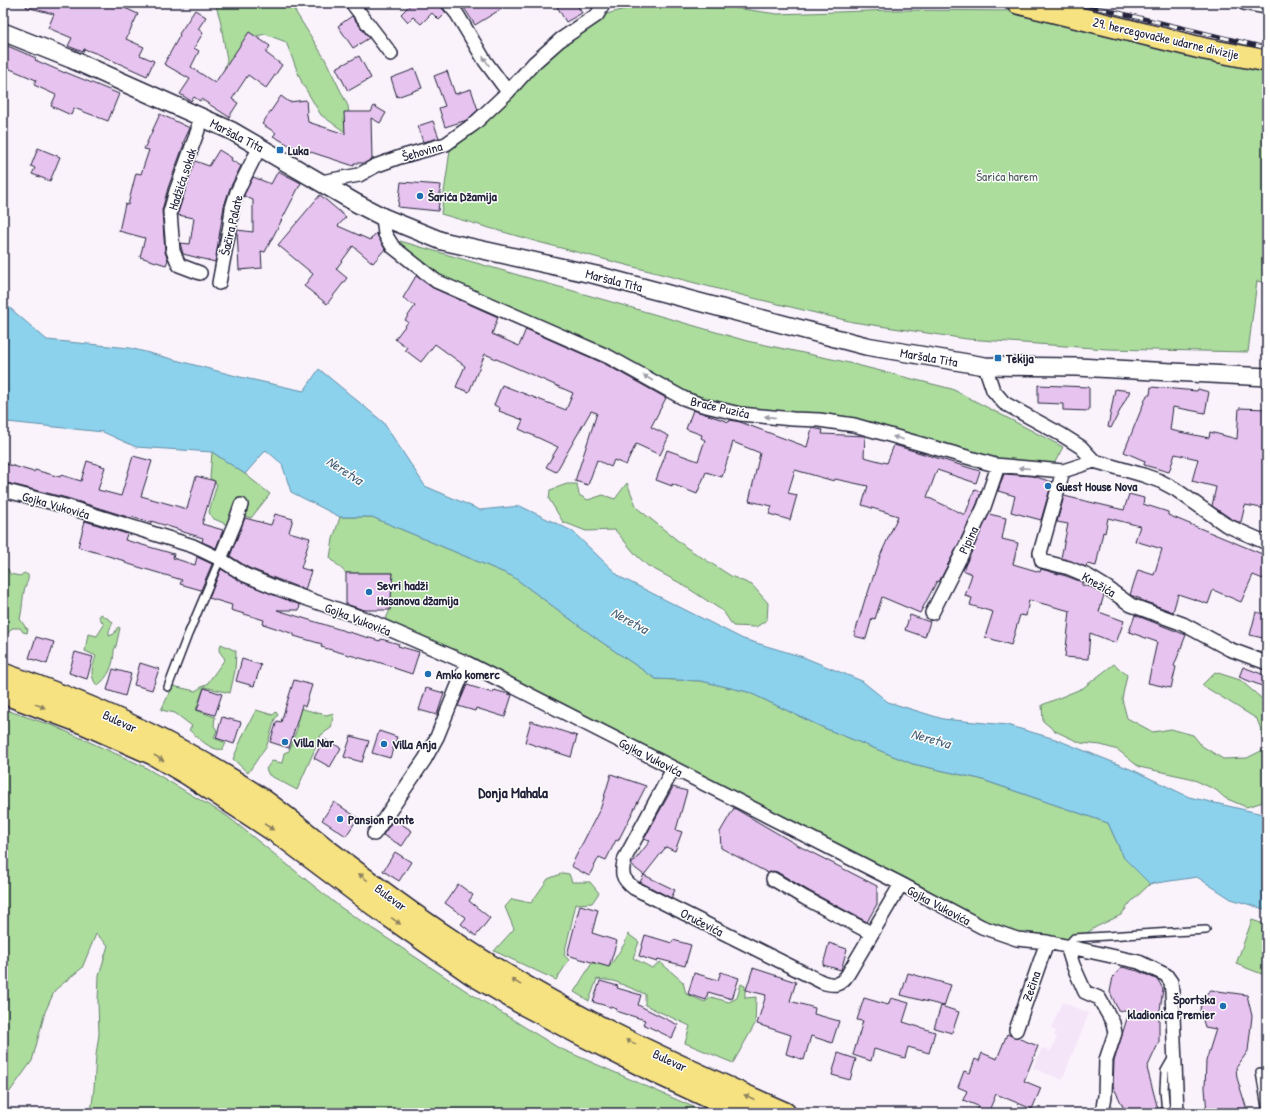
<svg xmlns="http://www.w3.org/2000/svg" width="1270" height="1116" font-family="'Patrick Hand',sans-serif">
<rect width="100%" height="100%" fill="#faf3fc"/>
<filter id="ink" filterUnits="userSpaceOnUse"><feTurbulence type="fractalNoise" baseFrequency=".025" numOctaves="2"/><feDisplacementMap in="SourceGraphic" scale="8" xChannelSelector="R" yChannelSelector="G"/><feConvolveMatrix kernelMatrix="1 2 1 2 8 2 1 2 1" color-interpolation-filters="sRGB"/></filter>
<g filter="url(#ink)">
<path fill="#f4e5f8" d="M1062,1002L1089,1013L1062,1080L1033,1068L1042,1048L1051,1051L1057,1037L1054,1036L1056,1031L1051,1029Z"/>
<path fill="#acdd9d" stroke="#67806c" d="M215,3H290L325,59L348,106L352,137L321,115L302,83L286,42L265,34L249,38L223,73L227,60L220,19Z
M648,3H702L777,14L896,10L1029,11L1267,70V283L1257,281L1248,352L1107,349L967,339L853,322L749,297L538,242L441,214L450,150L525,71L599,16Z
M400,241L747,341L841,361L952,389L1063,447L1054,464L996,462L871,425L722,406L688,396L606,347L454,283L443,281L398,249Z
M212,452L245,474L270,494L251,518L242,515L230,526L212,518L209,512L217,484L210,478Z
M627,483L637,508L687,548L731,576L752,585L768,603L767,620L756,627L733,626L723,611L680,583L648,566L637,556L615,530L586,531L563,522L549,499L550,490L567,484H577L579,495L588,500L603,495L615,499Z
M340,517H372L512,576L600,641L656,679L701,681L748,692L824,728L913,764L980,779L1108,823L1124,858L1150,884L1131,902L1121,915L1096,927L1067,946L1017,939L382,627L390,610L393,573H346L330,558L333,539Z
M3,569H8L10,574L20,576L24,573L28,575C29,580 27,582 25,587C22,597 23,608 20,619L26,628L28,629L27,633L23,632L20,628H12L3,640Z
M101,614L113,622L109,631V636L114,634L118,627L120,628L116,646L114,650C114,664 109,677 97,686C89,674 92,669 96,656L85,651L88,634L97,636L104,625L99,617Z
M221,644L236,651L235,671L230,693L204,687L196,710L215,717L214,726L217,730L214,738L226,743L223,749C211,752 198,737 189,730L192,726L175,713L161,710L173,686L195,691L207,684L225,659L219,651Z
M1114,664L1127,675L1122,699L1127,718L1153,732L1171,729L1193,735L1202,746L1223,759L1247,758L1267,748V801L1246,807L1225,798L1216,790L1190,778L1139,767L1118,750L1101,745L1081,743L1055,731L1043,721L1042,705L1083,688Z
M1215,672L1240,680L1267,703V746L1257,719L1202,685Z
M299,708L326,715L334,713L331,728L321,735L297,790L269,775L266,769L272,761L282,763L284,753L289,751L298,726L294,720Z
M3,709L54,726L143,766L227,816L340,907L468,992L557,1047L707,1113H464L448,1109L431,1113H91L94,1088L96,1055L99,1034L98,1001L99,976L108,945L96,934L82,968L55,990L45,1012L32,1061L3,1101Z
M256,710L273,715L276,712L278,715L275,719L267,745L248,773L233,759L244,733Z
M563,873L569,874L572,882H590L599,893L592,903L576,904L564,955L569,960L556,980L494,951L514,929L505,907L512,899L531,903L548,879Z
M1252,920L1267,925V976L1236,964Z
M628,934L639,942L633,958L652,968L660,962L683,982L686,994L705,1002L711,997L729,1002L737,998L741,984L745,986V998L756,997L755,1024L733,1063L685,1043L690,1026L645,1005V994L614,981L597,979L589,1001L574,992L592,963L610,966L625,943Z"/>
<path fill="#8cd2ed" stroke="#628ca6" d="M3,302L47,340L130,348L240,377L304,391L319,369L383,422L425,486L480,510L520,506L572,531L620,577L743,639L803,657L862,681L888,702L943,719L1007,725L1055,739L1135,771L1189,797L1267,815V910L1231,899L1197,877L1150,884L1124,858L1108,823L980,779L913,764L824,728L748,692L701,681L656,679L600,641L512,576L372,517H340L291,492L282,464L266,450L245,474L212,452L136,447L103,432L7,422L3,419Z"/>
<path fill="#e7c4ef" stroke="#22223b" d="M27,3H127L125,8L138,14L126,39L144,47L140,55L154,61L147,76L98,54L84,49L83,52L68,46L72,38L48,28L54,14L26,7Z
M412,3H440L442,8L446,13L439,20L432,13L421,24L413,17L408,22L401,14Z
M461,3H511L475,25Z
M555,3H576L582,13L566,22Z
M195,10L206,17L198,29L203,33L194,48L199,51L191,67L215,83L249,32L270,46L266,53L282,65L266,88L248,75L232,99L238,103L229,117L201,99L200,101L194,97L191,101L180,94L190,79L164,64L180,35L179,34Z
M352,16L369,38L353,48L338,26Z
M3,44L36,58L35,60L65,73V72L119,94L108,121L74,108L71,115L51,106L56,95L34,85L36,80L3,66Z
M359,56L371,78L348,91L336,68Z
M415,69L422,88L397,97L391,78Z
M447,71L455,94L471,89L478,110L467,120L445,127L439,108L445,106L434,76Z
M281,96L289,102L306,100L307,113L305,114H307L308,122L345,134L344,112H371L374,106L386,113L380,123L371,118L372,159L365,163H354V166L289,145L273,136L276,133L262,124Z
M160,114L190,128L183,143L184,144L168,188L162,210L165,252L168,260L166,265L140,257L145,238L119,231L125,204L128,205L136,173L141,174L149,150L144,149Z
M433,121L439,138L423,142L418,126Z
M38,148L60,157L50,181L32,174L35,168L31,166Z
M219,150L232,158L231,160L241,166L230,188L224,206L215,262L183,254L180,243L190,244L194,218L178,215V213L195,161L209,166Z
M278,171L301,183L265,252L261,251L262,268L239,270L237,230L253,232V200L244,196V195L253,177L271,184Z
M401,182L441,185L438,211L398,207Z
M320,195L346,217L338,226L370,240L376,233L385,249L373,263L353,246L336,269L347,278L327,304L304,286L313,274L278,245Z
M416,276L433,288L498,317L492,334L519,346L526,329L605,364L666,398L651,427L669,436L660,455L636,444L626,465L614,460L611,467L597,460L588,485L575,481L597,413L591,411L556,472L546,467L558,447L519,429L523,420L499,411L500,408L494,405L502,385L566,410L573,393L485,354L469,392L456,387L465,366L435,344L421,362L405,350L407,347L395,339L408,322L405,320L415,306L403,298Z
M1038,385L1089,387V411L1063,410V404L1038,403Z
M1151,387L1197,391L1198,389L1209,392L1205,413L1173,407L1170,430L1209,438L1210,432L1237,439L1239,408L1267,409V509L1245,505L1241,522H1238L1230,518L1212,506L1216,487L1192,481L1198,459L1175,454L1169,472L1144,465L1145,461L1124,452L1147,395H1150Z
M1115,389L1130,391L1111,428L1108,427Z
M693,410L729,422L730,420L740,422L807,447L812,428L823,430L822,434L865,436L864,457L887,463L894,445L980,471L976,483L937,470L927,497L965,515L975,489L981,492L977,504L959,543L939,582L937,581L920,613L882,597L875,619L872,618L866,639L854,636L866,596H867L880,556L898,516L862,505L868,486L835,479L834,481L795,470L788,493L797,495L790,520L769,514L772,506L749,501L760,453L733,442L722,477L706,472L697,494L672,484V486L656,480L667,450L698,461L705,440L701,438L702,435L686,429Z
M133,456L152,461L141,496L187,509L196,476L215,481L202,524L223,530L216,548L202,542L203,538L180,531V530L151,521V523L132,517L131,518L67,498L3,482V463L34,472L35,470L60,477L61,475L81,481L87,461L105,467L98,490L121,496Z
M1004,474L1033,476L1052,482L1041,520L1011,512L1015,496L998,491Z
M1129,494L1144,498L1143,504L1168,512V515L1267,556V569L1263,579L1253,575L1241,602L1213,590L1208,604L1178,594L1173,612L1141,600V599L1130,595L1138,570L1154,575L1162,549L1135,541L1140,526L1108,518L1105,533L1103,532L1096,566L1087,564L1086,567L1061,558L1068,524L1057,522L1064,496L1124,510Z
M275,514L293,519L289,532L310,538L301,568L311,571L305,590L249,568L230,556L245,518L271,525Z
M989,514L1006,518L1002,539L1018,543L1013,564L1040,572L1041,569L1066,576L1082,582V585L1091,587L1104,595L1099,612L1124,621L1116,643L1090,633L1088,659L1065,657L1070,611L1029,600L1026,616L1020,615L1011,645L985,637L993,612L970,605L972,598L965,596L972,574L963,570Z
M85,521L127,534L125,540L174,554L173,558L195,565L197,557L212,564L201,590L180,584L182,580L125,563V561L78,547Z
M221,569L242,582L300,605L299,610H277L345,631L380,641L381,639L399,644L398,646L419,652L412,674L394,668V667L371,660V661L321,647L322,644L294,636V634L263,624L264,620L231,610L232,605L209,598Z
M346,573H393L390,610H364L346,604Z
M1256,612L1267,615V639L1250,635Z
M910,615L930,622L925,637L905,630Z
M1135,615L1186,635L1174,666L1176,667L1171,688L1148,683L1157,642L1129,632Z
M36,637L54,642L47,664L29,658Z
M75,652L93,657L87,679L69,673Z
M242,659L261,665L254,686L236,681Z
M140,663L159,669L152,690L134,685Z
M1243,667L1267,676V688L1239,677Z
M113,669L131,674L125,696L107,690Z
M294,680L312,685L305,707L302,705L289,748L270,742L277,721L281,722Z
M467,685L493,693L494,690L512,695L505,717L476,708L475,711L458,706Z
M204,688L222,694L215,715L197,710Z
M426,688L444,693L437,715L419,710Z
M222,717L241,722L234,744L216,738Z
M531,721L577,736L571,757L525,742Z
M379,731L397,737L390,758L372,753Z
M351,736L369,741L362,762L344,757Z
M324,739L341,748L330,767L314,758Z
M611,774L646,786L618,841L616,840L606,860L599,857L589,876L571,866L601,807Z
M673,787L687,791L676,830L682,832L675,851L666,847L644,875L631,865L650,841L644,839Z
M334,802L358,818L346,836L322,820Z
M734,808L799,846L877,886V904L867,922L809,891L777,872L773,871L768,873L721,848L720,832Z
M394,819L412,831L402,846L383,835Z
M395,852L411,862L399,881L383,871Z
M644,875L675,890L671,898L640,882Z
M458,884L473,895L469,901L490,918L476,936L461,924L466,918L445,903Z
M580,905L598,910L592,933L617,941L609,967L567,955Z
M645,935L672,943L673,940L691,945L685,966L658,959L657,962L639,956Z
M829,943L847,949L841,970L823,965Z
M1122,967L1138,971L1158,980L1163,989L1159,1017V1042L1147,1068L1159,1113H1126L1113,1086L1114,1061L1129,1012L1118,1010L1110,992L1113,977Z
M753,968L796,982L790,1001L815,1008L814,1014L839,1021L832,1043L811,1036L804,1060L786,1054L791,1035L757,1024L766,995L746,990Z
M721,972L739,978L732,999L708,992L706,1000L688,994L694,973L718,980Z
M908,973L951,985L944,1006L901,995Z
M600,981L618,986L617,988L641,995L638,1005L678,1025L672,1038L643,1024L645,1020L616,1011L617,1009L593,1002Z
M1211,990L1247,995L1252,1016L1248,1051L1236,1068L1237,1078L1248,1113H1207L1205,1088L1206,1061L1216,1029L1205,1027L1200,1010L1202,997Z
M864,998L888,1005L891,998L909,1003L903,1022L935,1032L929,1053L908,1047L905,1058L874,1049L871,1061L853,1055L863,1021L857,1020Z
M941,1006L959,1012L952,1033L934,1028Z
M1007,1034L1038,1046L1024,1081L1041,1088L1032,1109L996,1094L988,1113H975L978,1106L963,1100L967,1091L958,1087L964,1071L970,1073L975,1059L979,1061L982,1053L997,1059Z
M838,1053L856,1059L850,1080L832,1075Z"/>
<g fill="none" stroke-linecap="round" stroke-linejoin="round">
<defs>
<path id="service" d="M168,687L187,637L220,559
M1067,946L1074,938L1206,930
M1260,1072L1267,1113
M1166,1113L1164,1090L1165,1071L1173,1057"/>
<path id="minor" d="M352,3L391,54
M448,3L457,14L485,61L508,92
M1244,3L1267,7
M199,116L198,130L176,191L170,212L173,251L179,265L200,273
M321,182L359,175L375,166L400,157L446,144L474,124L508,92L534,63L560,40L597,15L604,3
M383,217L385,234L393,247L436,281L609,357L683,398L702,405L740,414L793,419L819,420L854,425L995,465L1063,471
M219,283L230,225L232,208L237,192L254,158L261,147
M985,366L993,390L1004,403L1062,435L1081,447L1094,461L1143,475L1160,481L1175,489L1226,525L1267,543
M1094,461L1063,471L1040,553L1042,561L1069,568L1088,576L1106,587L1131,605L1183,624L1229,649L1267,663
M3,490L65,506L193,546L220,559L245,575L279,589L368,620L467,663L901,884L982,927L1017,939L1047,942L1139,962L1166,975L1171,982L1172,992L1177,1113
M220,559L236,520L241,505
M932,613L966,546L984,507L998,466
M673,769L625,858C621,873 621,878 634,888L822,982C834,986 840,986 848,974L901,884
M374,834L425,759L437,737L467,663
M773,879L805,898L871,933
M1067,946L1073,965L1085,992L1099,998L1113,1023L1115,1033L1106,1060L1105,1096L1102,1113
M1016,1030L1047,942"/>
<path id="tertiary" d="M3,32L71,59L232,131L356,203L383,217L442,241L596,275L866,346L985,366L1077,367L1267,377"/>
<path id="primary" d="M1018,3L1205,49L1267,61
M3,674C94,705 183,746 263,800C285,816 306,833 327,850C366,880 407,911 448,938C553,1010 669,1062 785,1113
M3,693L83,723L153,754L189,775L285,838L386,914L472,974L523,1004L578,1033L657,1073L743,1113"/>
</defs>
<use href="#service" stroke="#22223b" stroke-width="10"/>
<use href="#minor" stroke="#22223b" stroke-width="16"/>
<use href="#tertiary" stroke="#22223b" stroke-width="20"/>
<use href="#primary" stroke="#22223b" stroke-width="24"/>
<use href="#service" stroke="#fff" stroke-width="7"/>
<use href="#minor" stroke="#fff" stroke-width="13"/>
<use href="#tertiary" stroke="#fff" stroke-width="17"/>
<use href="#primary" stroke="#f7e281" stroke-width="21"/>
<defs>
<path id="rail" d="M1081,3L1090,6L1267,48"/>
</defs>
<use href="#rail" stroke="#22223b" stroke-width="4.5"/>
<use href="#rail" stroke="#fff" stroke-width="3" stroke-dasharray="9" stroke-linecap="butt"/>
</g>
<defs><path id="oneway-solid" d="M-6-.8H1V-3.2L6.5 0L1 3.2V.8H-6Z"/></defs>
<g fill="#9c9ca7">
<use href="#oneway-solid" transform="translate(486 61) rotate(-124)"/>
<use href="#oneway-solid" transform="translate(648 378) rotate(-150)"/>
<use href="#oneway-solid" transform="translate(770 417) rotate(-174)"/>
<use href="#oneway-solid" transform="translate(898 438) rotate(-164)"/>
<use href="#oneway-solid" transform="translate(1024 468) rotate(-175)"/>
</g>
<g fill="#8c825e">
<use href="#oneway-solid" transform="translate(40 706) rotate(21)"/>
<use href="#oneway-solid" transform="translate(159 758) rotate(30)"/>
<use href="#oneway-solid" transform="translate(269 827) rotate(33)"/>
<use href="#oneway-solid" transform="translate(363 877) rotate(-143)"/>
<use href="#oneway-solid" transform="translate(396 921) rotate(35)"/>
<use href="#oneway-solid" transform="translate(516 982) rotate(-149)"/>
<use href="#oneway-solid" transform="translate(631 1042) rotate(-155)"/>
<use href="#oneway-solid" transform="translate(749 1097) rotate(-156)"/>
</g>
</g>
<g fill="#1f6fb2" stroke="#fff" stroke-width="1.5">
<rect x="276" y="146" width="8" height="8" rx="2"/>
<circle cx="420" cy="196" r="4"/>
<rect x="994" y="354" width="8" height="8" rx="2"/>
<circle cx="1048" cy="486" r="4"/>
<circle cx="369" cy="592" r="4"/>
<circle cx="428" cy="674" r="4"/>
<circle cx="285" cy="742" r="4"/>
<circle cx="384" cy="744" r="4"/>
<circle cx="340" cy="819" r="4"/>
<circle cx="1223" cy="1006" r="4"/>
</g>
<g text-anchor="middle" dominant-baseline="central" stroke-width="3" stroke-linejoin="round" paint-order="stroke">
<g font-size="13" fill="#22223b" stroke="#fff">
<text transform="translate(1166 38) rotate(13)">29. hercegovačke udarne divizije</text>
<text transform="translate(237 135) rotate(27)">Maršala Tita</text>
<text transform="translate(422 151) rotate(-16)">Šehovina</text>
<text transform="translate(182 179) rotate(-72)">Hadžića sokak</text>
<text transform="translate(231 225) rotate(-77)">Šačira Palate</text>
<text transform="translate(614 280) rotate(14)">Maršala Tita</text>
<text transform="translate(929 357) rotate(10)">Maršala Tita</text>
<text transform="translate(720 407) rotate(13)">Braće Puzića</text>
<text transform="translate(56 505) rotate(16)">Gojka Vukovića</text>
<text transform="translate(968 540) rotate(-65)">Pipina</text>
<text transform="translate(1099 584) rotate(30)">Knežića</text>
<text transform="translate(358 619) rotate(21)">Gojka Vukovića</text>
<text transform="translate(120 721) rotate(25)">Bulevar</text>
<text transform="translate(651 757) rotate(27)">Gojka Vukovića</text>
<text transform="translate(391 897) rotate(37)">Bulevar</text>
<text transform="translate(939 905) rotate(28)">Gojka Vukovića</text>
<text transform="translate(702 922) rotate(27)">Oručevića</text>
<text transform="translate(1031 986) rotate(-71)">Zečina</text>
<text transform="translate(670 1060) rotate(25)">Bulevar</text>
</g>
<g font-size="13" font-weight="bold" fill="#22223b" stroke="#fff" text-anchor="start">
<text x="288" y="150">Luka</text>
<text x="428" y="196">Šarića Džamija</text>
<text x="1006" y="358">Tekija</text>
<text x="1056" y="486">Guest House Nova</text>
<text x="377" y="585">Sevri hadži<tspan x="377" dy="15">Hasanova džamija</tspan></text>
<text x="436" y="674">Amko komerc</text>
<text x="293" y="742">Villa Nar</text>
<text x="392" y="744">Villa Anja</text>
<text x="348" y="819">Pansion Ponte</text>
<text x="1215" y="999" text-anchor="end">Športska<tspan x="1215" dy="15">kladionica Premier</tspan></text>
</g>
<g font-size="13" fill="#4b5a58" stroke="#fff">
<text x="1007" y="176">Šarića harem</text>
</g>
<g font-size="14" font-style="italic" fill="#476079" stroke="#fff">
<text transform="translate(345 470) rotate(33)">Neretva</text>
<text transform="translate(630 620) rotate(29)">Neretva</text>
<text transform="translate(931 738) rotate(16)">Neretva</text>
</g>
<g font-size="15" font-weight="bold" fill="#22223b" stroke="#fff">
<text x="513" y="792">Donja Mahala</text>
</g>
</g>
<rect width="1270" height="1116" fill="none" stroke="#fff" stroke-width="16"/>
<rect x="8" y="8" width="1254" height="1100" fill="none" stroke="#22223b" stroke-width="1.5" filter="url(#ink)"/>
</svg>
